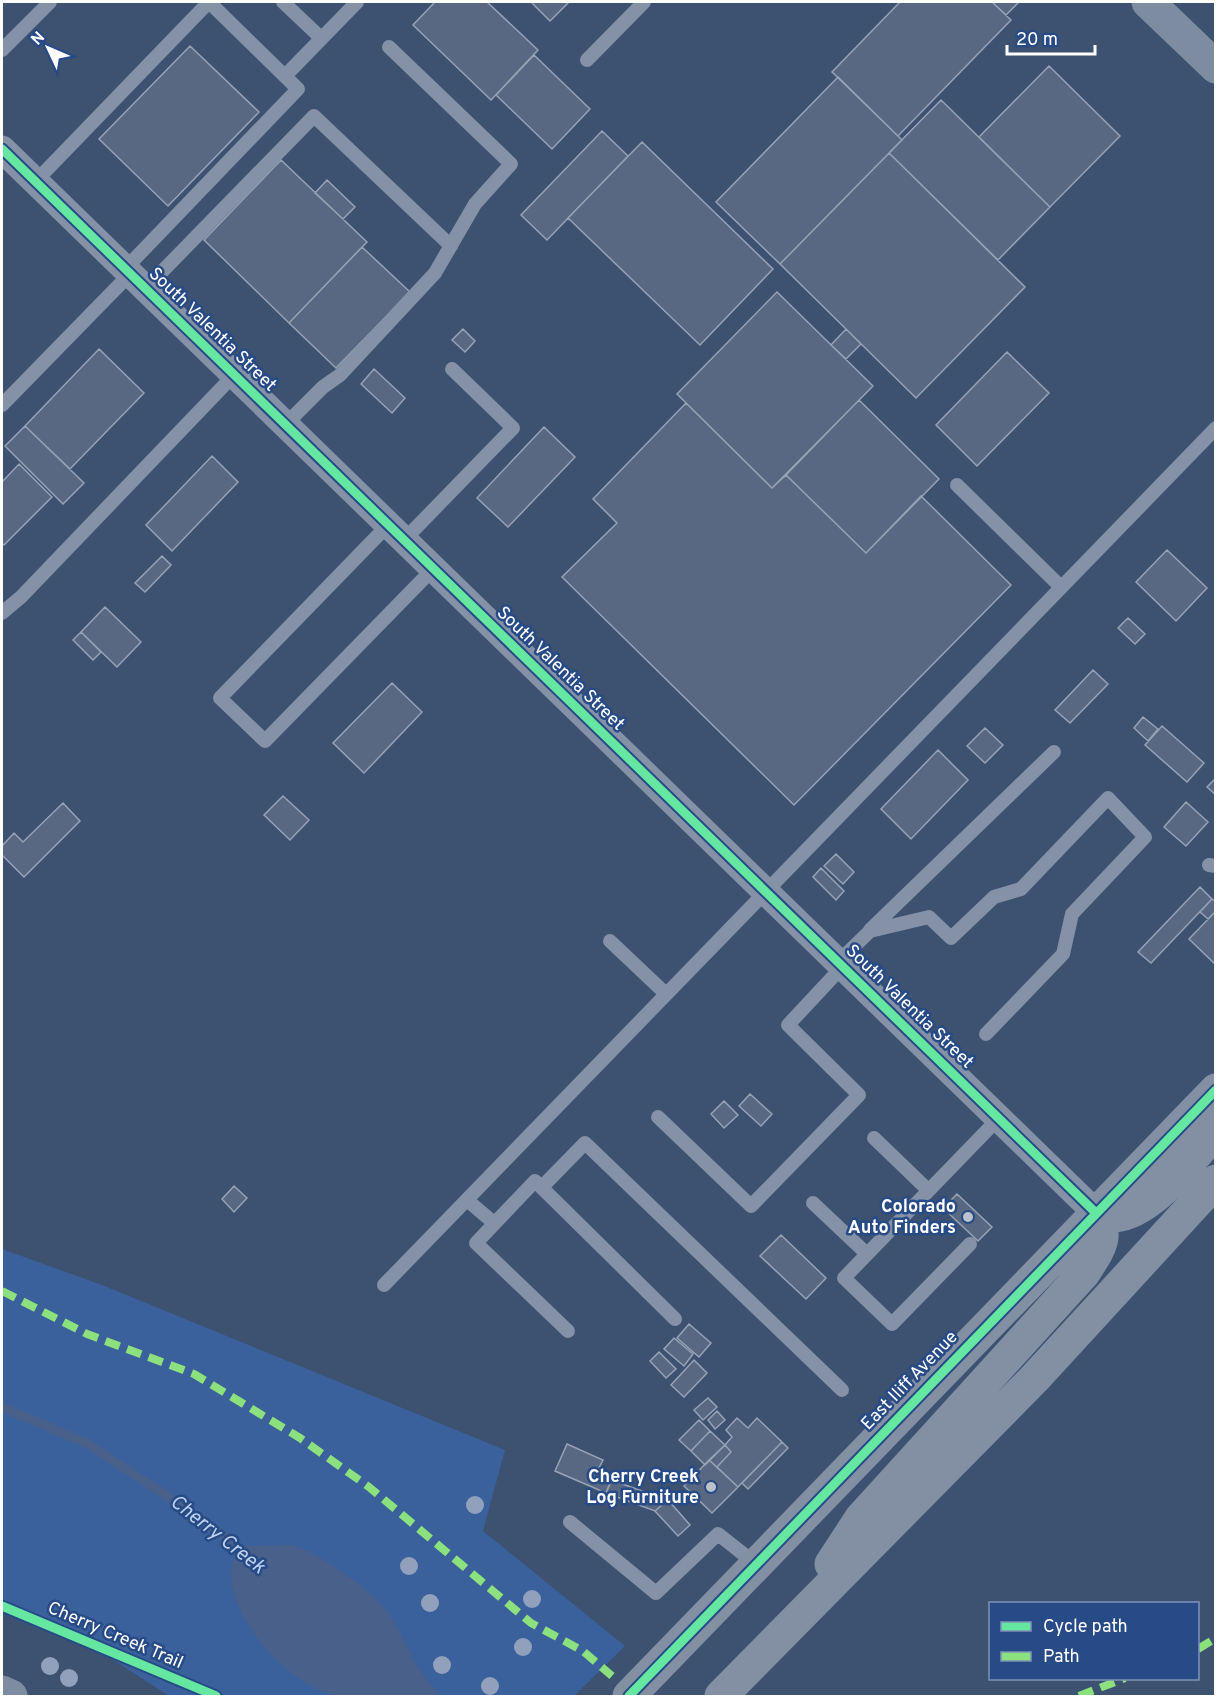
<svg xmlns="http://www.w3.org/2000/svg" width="1217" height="1698" font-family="Overpass,sans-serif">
<rect width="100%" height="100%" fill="#3d5171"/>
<path fill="#3b619c" d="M2,1249L102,1285L505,1450L483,1531L625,1646L574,1696H169L109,1657L2,1604Z"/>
<path fill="#48608a" d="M293,1545C326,1559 360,1581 384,1608C401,1627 407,1652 421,1672C426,1681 435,1689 442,1696C409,1697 374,1698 341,1696C294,1691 230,1621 231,1573C231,1565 236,1554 238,1546Z"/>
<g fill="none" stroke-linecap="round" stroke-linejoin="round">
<path stroke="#48608a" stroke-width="9" d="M2,1407L88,1444L205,1521L245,1553"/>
</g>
<path fill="#586882" stroke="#97a2b5" stroke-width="1.5" d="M435,2H487L538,50L491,100L413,25Z
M531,2H569L550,21Z
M900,2H992L1011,20L898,136L832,72Z
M992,2H1019L1006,15Z
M190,46L259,112L168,206L99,139Z
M534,55L590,109L552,149L496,95Z
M1049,66L1120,136L1050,207L979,137Z
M838,77L902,140L780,264L716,202Z
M941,100L1050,207L998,260L889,153Z
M602,131L628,156L547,240L521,215Z
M642,142L773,269L700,345L568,218Z
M889,153L1025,287L916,398L780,264Z
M281,160L367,242L289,323L204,240Z
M327,180L355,207L343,219L315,193Z
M362,247L410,292L336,368L289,323Z
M777,292L873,386L772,488L677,394Z
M463,329L475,341L465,352L452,340Z
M846,329L861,344L846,359L831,345Z
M99,349L144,393L70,469L25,426Z
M1007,352L1049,393L977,466L936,425Z
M374,369L405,398L392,413L361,384Z
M859,400L939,479L866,553L786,475Z
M686,403L772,488L786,475L866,553L921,496L1011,585L794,805L562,577L617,523L593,499Z
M25,426L84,483L63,504L5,446Z
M544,427L575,457L508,527L477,498Z
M212,456L238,482L172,551L146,525Z
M19,464L52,497L4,545L2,543V482Z
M1167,550L1207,588L1176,621L1136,582Z
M162,556L171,565L145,592L135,583Z
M105,607L141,642L117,667L81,632Z
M1128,618L1145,634L1135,644L1118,628Z
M81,632L101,652L93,660L73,640Z
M1093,670L1108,684L1070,723L1055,710Z
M392,683L422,712L364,773L333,743Z
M1143,717L1158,729L1148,741L1134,728Z
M1162,726L1204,763L1187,782L1145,745Z
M985,728L1003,745L985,763L967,746Z
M938,750L968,780L911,839L881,809Z
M1216,778V795L1207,787Z
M283,796L309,820L290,840L264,815Z
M1186,802L1208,822L1186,846L1164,827Z
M63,803L80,821L24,877L2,855V846L14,833L23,842Z
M836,854L854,872L843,884L824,866Z
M821,868L844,891L836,900L813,877Z
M1200,887L1212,899L1151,963L1138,952Z
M1212,899L1216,902V911L1208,919L1200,912Z
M1216,911V965L1189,939Z
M750,1094L772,1114L761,1126L739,1106Z
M724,1101L738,1115L724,1128L711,1114Z
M234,1186L247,1198L234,1212L222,1199Z
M957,1194L992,1227L978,1241L943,1208Z
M781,1235L826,1278L806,1299L760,1256Z
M689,1324L711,1343L699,1357L677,1338Z
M674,1338L693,1354L684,1366L664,1349Z
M659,1352L676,1369L666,1378L650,1361Z
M694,1360L707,1373L684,1397L671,1385Z
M708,1398L717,1407L703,1420L694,1410Z
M717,1411L725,1420L715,1429L708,1420Z
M737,1418L748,1428L757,1418L782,1442L738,1487L717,1467L731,1452L725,1445L732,1437L726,1430Z
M699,1420L710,1431L691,1451L679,1440Z
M710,1431L725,1445L705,1465L691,1451Z
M782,1442L788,1448L748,1489L742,1483Z
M567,1444L603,1460L599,1468L614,1475L606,1493L555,1471Z
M725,1445L731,1452L717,1467L709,1460Z
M709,1460L738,1487L712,1513L684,1486Z
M611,1480L668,1500L655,1511L606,1493Z
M668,1500L690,1525L678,1536L655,1511Z"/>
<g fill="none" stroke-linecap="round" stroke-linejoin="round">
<path stroke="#8491a6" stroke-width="14" d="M283,2L321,38
M2,50L50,2
M587,60L644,2
M285,76L357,2
M35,182L209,2L298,89L125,269
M145,289L314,116L451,246
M2,405L130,274
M285,425L323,387L340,375L435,273L475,204L511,164L389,47
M957,485L1061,587
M388,525L220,698L265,741L433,569
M404,540L513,428L452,369
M2,613L21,597L234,375
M1209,865L1216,866
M870,930L1054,752
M610,941L666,994
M838,962L870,931L929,917L951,938L994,897L1021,889L1108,798L1145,837L1072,914L1063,954L986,1034
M658,1117L751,1206L859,1095L788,1025L843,966
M874,1138L928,1190
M542,1187L585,1143L842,1390
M467,1200L494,1223
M813,1203L867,1254
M970,1244L892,1324L844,1278L999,1118
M384,1285L1216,428
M568,1331L476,1243L535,1181L675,1319
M570,1522L656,1593L718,1534L756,1564"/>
<path stroke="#8491a6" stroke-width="27" d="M2,149L1096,1213"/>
<path stroke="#7e8ca2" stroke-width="33" d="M1148,2L1216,67
M2,1692L11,1696"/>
<path stroke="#8390a4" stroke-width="33" d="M1096,1213C1140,1232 1189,1160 1216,1131
M831,1564L861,1518L1084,1273C1098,1250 1110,1238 1096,1213
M629,1696L1216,1090
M721,1696L1034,1379L1216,1181"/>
<path stroke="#8de07e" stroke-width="8" stroke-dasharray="15 8" stroke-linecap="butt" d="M2,1291L87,1334L194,1374L300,1438L369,1487L531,1623L583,1651L612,1676
M1198,1649L1216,1638
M1079,1696L1125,1678"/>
<defs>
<path id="cycleway" d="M2,149L1096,1213
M2,1606L216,1696
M629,1696L1216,1090"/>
</defs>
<use href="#cycleway" stroke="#274b87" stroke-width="13"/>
<use href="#cycleway" stroke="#66e7a1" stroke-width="9"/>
</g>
<g fill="#91a1bb">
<circle cx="475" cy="1505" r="9"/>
<circle cx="409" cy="1566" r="9"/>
<circle cx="532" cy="1599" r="9"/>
<circle cx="430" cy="1603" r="9"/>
<circle cx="523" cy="1647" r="9"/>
<circle cx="442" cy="1665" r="9"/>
<circle cx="50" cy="1666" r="9"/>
<circle cx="69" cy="1678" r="9"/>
<circle cx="490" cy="1686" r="9"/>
</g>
<g fill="#bbc2cd" stroke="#274b87" stroke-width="2">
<circle cx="968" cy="1217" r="6"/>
<circle cx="711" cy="1487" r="6"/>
</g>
<g text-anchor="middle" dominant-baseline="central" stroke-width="5" stroke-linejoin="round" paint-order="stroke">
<g font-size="18" fill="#fff" stroke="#274b87">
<text transform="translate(212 330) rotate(44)">South Valentia Street</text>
<text transform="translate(560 669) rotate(44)">South Valentia Street</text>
<text transform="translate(909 1007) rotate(44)">South Valentia Street</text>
<text transform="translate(910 1381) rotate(-46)">East Iliff Avenue</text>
<text transform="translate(115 1636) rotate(23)">Cherry Creek Trail</text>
</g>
<g font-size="18" font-weight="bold" fill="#fff" stroke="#274b87" text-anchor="end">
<text x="956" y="1207">Colorado<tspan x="956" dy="21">Auto Finders</tspan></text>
<text x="699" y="1477">Cherry Creek<tspan x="699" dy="21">Log Furniture</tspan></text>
</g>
<g font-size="20" font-style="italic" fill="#bed2f0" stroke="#274b87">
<text transform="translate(217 1535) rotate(38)">Cherry Creek</text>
</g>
</g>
<rect width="1217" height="1698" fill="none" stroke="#ffffff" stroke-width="6"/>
<rect x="989" y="1602" width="210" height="78" fill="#274b87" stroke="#7d93b7" stroke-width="1.5"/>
<rect x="1001" y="1622" width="30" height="9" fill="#66e7a1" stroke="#7d93b7" stroke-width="1.5"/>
<text x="1043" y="1632" font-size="18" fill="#ffffff">Cycle path</text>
<rect x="1001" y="1652" width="30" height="9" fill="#8de07e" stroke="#7d93b7" stroke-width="1.5"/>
<text x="1043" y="1662" font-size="18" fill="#ffffff">Path</text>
<g transform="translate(48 48) rotate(314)" stroke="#274b87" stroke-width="4.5" paint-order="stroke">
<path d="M0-4.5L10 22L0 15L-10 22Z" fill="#ffffff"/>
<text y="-9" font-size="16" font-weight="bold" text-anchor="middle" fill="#ffffff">N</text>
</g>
<path d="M1007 45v9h88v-9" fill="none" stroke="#ffffff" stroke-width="3"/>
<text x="1016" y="45" font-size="18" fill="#ffffff" stroke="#274b87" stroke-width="4.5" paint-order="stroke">20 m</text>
</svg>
